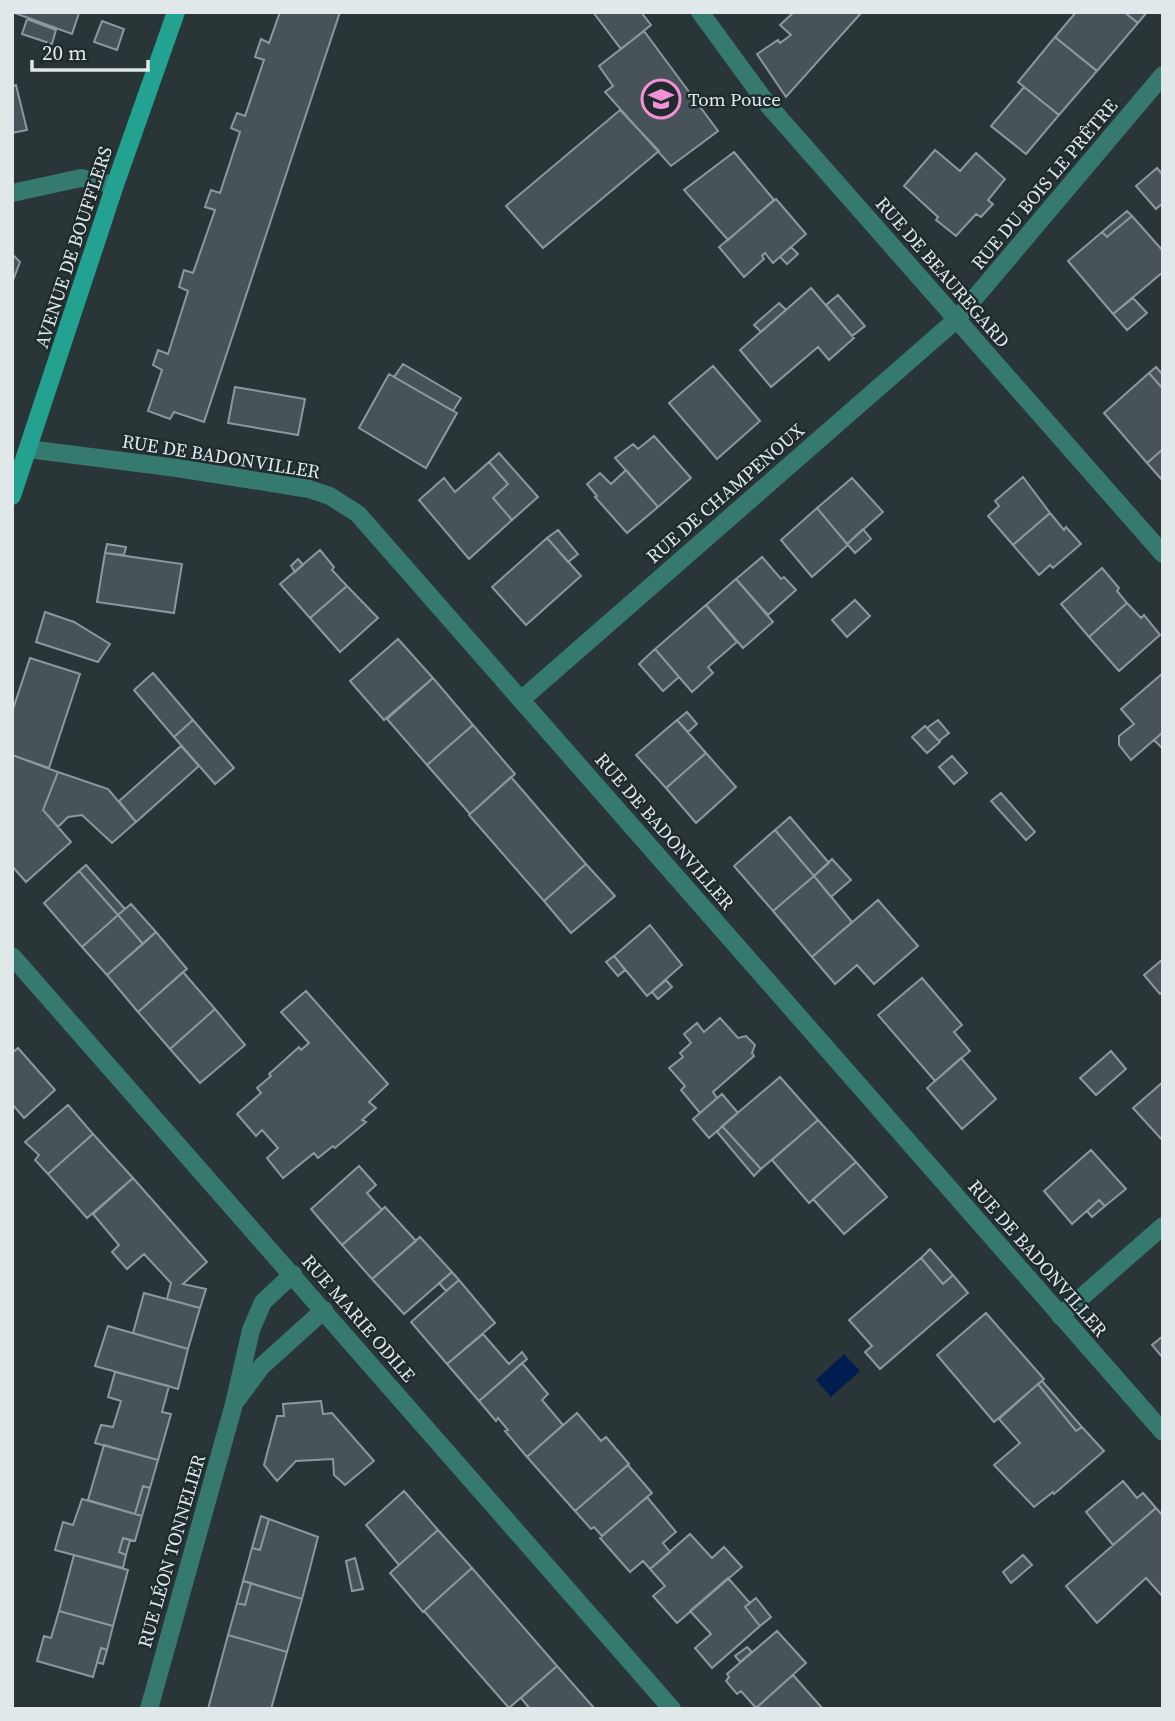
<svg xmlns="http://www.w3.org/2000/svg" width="1175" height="1721" font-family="'Source Serif 4',serif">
<rect width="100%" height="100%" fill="#293537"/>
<path fill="#011c4e" d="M844,1354L860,1371L831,1397L816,1380Z"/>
<path fill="#485359" stroke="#8c989f" stroke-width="2" d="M12,12H76L79,13L72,34Z
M280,12H340L204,422L174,412L170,419L148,411L162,370L153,365L158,350L168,354L188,291L179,287L184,270L193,273L215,210L205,207L208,198L211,190L220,193L240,132L231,128L237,113L245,116L264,60L255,57L261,39L269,43Z
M593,12H641L651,25L621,49Z
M794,12H862L786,97L757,54L778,40L780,43L791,35L780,25Z
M1076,12H1124L1138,23L1097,71L1055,37Z
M1124,12H1147L1138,23Z
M27,19L56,30L52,44L22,34Z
M102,21L124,29L117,50L94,42Z
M644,31L718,131L671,166L605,92L613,86L599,66Z
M1055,37L1097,71L1059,115L1018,82Z
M16,85L27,130L12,133V86Z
M1024,87L1059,115L1026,154L991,126Z
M620,110L659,151L543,248L506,206Z
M935,150L960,171L976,153L1005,179L988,200L993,204L981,217L976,214L956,236L936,220L938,217L904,186Z
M734,152L774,200L728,240L684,190Z
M1157,168L1163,175V203L1156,209L1136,186Z
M776,199L806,234L773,263L765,253L762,256L764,259L744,277L719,247Z
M1127,211L1132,216L1107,237L1102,232Z
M1132,216L1163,251V272L1113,314L1068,261L1102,232L1107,237Z
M791,247L798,254L787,264L780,257Z
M12,254L20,262L12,283Z
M811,288L854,338L829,360L818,347L771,387L740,350Z
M838,295L865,326L852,336L826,305Z
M1133,298L1147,313L1127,330L1113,314Z
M779,303L786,310L761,332L754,325Z
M403,364L461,398L453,411L394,377Z
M713,366L760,421L717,459L669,403Z
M1156,367L1163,375V389L1149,373Z
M1149,373L1163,389V449L1147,463L1104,413Z
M389,374L457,413L426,468L359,428Z
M235,387L305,399L298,435L228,423Z
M654,436L691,478L658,507L615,458L633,444L638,449Z
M1163,449V481L1147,463Z
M499,453L538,497L512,520L493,498L508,484L489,462Z
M489,462L508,484L493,498L512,520L469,559L419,500L444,478L455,492Z
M626,470L658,507L627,533L595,497L597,496L587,484L600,473L611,484Z
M1023,477L1050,513L1013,545L988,516L999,506L995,501Z
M852,478L883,512L847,544L817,508Z
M817,508L848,545L812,577L781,540Z
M1050,513L1064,530L1066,527L1081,544L1053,568L1050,565L1039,575L1013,545Z
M863,529L871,539L855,553L847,544Z
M558,530L578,554L568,562L547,538Z
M547,538L581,576L526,625L492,587Z
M107,544L126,547L124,555L105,553Z
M320,550L334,567L332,570L347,586L310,618L280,584Z
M105,553L182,564L174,613L97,602Z
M762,557L781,579L784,577L796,590L768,615L736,579Z
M298,559L303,565L295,572L291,566Z
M1102,568L1119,588L1117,591L1127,603L1089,637L1061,604Z
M736,579L773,622L743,648L706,605Z
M347,586L378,618L340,652L310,618Z
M855,600L870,616L847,637L832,620Z
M1127,603L1141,618L1144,615L1160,635L1119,671L1089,637Z
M706,605L737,642L708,667L713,673L692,692L655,649Z
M45,612L74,622L110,644L98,662L36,642Z
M398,639L433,678L384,720L350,681Z
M655,649L679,677L663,691L639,664Z
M30,658L80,674L49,768L12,755V712Z
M153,673L193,720L174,737L134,690Z
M1163,673V732L1131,760L1119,745V736L1134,724L1121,709Z
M433,678L473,725L427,765L387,719Z
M687,712L697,724L688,732L677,720Z
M193,720L234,768L215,784L174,737Z
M677,720L706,753L666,788L636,755Z
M938,720L949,733L939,741L927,728Z
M473,725L515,774L470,814L427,765Z
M925,726L940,742L927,753L912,737Z
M1163,732V749L1154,740Z
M181,746L199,766L136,822L119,801Z
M706,753L736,787L696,823L666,788Z
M12,755L58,772L43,810L71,842L26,882L12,866Z
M952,756L967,773L954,784L939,767Z
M58,772L108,789L136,822L112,843L82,815L68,817L58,827L43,810Z
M511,777L586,864L544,901L469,815Z
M1001,793L1035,832L1026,840L991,801Z
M790,817L829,863L814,876L775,830Z
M775,830L814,876L773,911L734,866Z
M832,859L851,880L831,897L814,876Z
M586,864L615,896L571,933L544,901Z
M86,865L125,909L118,915L79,871Z
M79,871L118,915L82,947L44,903Z
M814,876L852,922L812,957L773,911Z
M878,900L918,946L874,984L857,965L835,984L812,957Z
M131,904L156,932L143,944L118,915Z
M118,915L143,944L107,975L82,947Z
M650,925L682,965L647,996L614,956Z
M156,932L187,969L138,1012L107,975Z
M614,956L625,970L618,976L606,962Z
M1163,959V992L1160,994L1144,975Z
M183,972L215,1009L170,1049L138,1012Z
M922,978L962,1025L954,1032L970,1051L935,1081L878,1015Z
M666,980L672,987L658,999L652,992Z
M306,991L388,1084L369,1102L376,1108L362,1120L366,1122L335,1148L333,1146L318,1158L314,1153L283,1178L267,1158L278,1148L262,1130L256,1136L237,1114L261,1093L257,1088L271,1076L269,1074L299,1047L301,1050L309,1043L281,1012Z
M215,1009L245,1045L200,1083L170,1049Z
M720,1018L738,1038L746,1036L755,1045L752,1053L754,1056L713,1092L717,1098L700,1113L681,1090L685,1086L669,1068L683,1057L680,1053L691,1043L684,1034L697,1023L704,1032Z
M18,1048L55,1090L24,1118L12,1104V1053Z
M1111,1051L1126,1069L1096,1095L1080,1078Z
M961,1058L996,1099L962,1129L927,1088Z
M780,1077L818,1120L761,1169L722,1126Z
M1163,1082V1141L1133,1108Z
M722,1094L738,1113L709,1138L693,1119Z
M68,1105L93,1134L48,1174L35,1160L39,1155L25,1142Z
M818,1120L856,1162L809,1203L772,1160Z
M722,1126L761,1169L754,1176L717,1132Z
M93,1134L133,1178L87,1218L48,1174Z
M1091,1150L1126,1189L1105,1206L1099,1200L1072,1224L1044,1191Z
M856,1162L887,1197L844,1234L813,1199Z
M359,1166L376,1185L367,1193L382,1210L342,1245L311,1209Z
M133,1178L207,1262L183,1284L206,1289L200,1308L167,1299L171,1283L144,1254L127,1269L112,1252L119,1245L93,1214Z
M1099,1200L1105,1206L1092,1217L1087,1211Z
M385,1207L416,1241L372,1279L342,1245Z
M420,1237L452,1272L404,1314L372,1279Z
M930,1249L953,1275L943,1284L921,1258Z
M921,1258L943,1284L953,1275L968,1293L880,1369L865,1352L872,1346L849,1320Z
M452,1272L459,1280L446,1291L439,1283Z
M459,1280L495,1323L447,1364L411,1322Z
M144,1293L200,1308L188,1349L133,1333Z
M986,1313L1044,1379L994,1422L937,1355Z
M108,1326L188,1349L178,1389L95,1366Z
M483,1334L509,1364L522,1352L527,1359L479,1401L447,1364Z
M1163,1336V1358L1152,1345Z
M522,1363L548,1394L542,1400L563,1425L527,1457L505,1431L508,1430L498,1418L496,1421L479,1401Z
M115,1372L169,1386L162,1412L171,1414L158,1460L95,1443L101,1425L113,1427L121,1401L108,1397Z
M1042,1381L1082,1427L1076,1431L1038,1384Z
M1038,1384L1076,1431L1082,1427L1104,1451L1054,1494L1053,1492L1034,1507L994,1465L1020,1443L999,1419Z
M321,1401L323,1414L332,1413L374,1461L345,1485L334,1475L333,1459L296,1461L277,1481L264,1465L277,1416H284L283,1404Z
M577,1413L601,1441L606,1437L629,1464L575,1511L527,1457Z
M104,1445L158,1460L150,1488L143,1486L135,1514L88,1500Z
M628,1465L652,1493L602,1536L594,1527L591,1529L575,1511Z
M1123,1481L1137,1498L1143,1493L1156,1508L1113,1545L1086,1512Z
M143,1486L150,1488L142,1516L135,1514Z
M404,1491L438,1530L399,1565L366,1525Z
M647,1497L676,1532L663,1543L670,1552L650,1569L643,1561L630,1572L600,1538Z
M82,1499L142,1516L135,1541L123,1538L119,1552L126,1555L123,1568L55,1550L63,1522L73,1525Z
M1156,1508L1163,1516V1597L1146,1578L1097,1623L1066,1586Z
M261,1516L269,1519L260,1550L252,1548Z
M269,1519L318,1537L302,1599L243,1581L252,1548L260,1550Z
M438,1530L472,1568L423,1612L390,1573Z
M690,1534L712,1558L724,1547L742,1567L677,1623L653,1596L665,1586L650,1569Z
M123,1538L130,1540L126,1555L119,1552Z
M74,1555L128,1570L113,1626L59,1611Z
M1023,1555L1032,1565L1011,1583L1003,1572Z
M355,1558L363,1589L352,1591L346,1561Z
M472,1568L557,1666L509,1708L424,1611Z
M728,1578L750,1603L745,1607L760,1626L712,1668L695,1648L711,1634L690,1611Z
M243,1581L251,1583L245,1605L237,1603Z
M251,1583L302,1599L287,1652L228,1635L237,1603L245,1605Z
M756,1598L771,1617L760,1626L745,1607Z
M59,1611L113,1626L107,1650L101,1648L93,1677L37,1661L44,1636L51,1638Z
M777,1631L806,1663L756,1708L741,1691L737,1694L726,1681L729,1677L727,1674Z
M228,1635L287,1652L271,1709H208Z
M747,1647L752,1652L740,1662L735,1656Z
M101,1648L107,1650L103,1664L97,1662Z
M557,1666L595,1709H530L521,1698Z
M793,1675L823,1709H755L756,1708Z"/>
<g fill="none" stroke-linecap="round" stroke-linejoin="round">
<path stroke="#367a6f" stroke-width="18" d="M700,12L768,105L1163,554
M12,193L81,178L115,185
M28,449L177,468L309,489L330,496L358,514L1163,1432
M522,699L957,319L1163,75
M12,956L672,1709
M1060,1316L1163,1226
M236,1401L262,1366L324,1310
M149,1709L234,1404L251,1330L263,1302L293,1274"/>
<path stroke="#24a291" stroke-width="18" d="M12,496L115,185L176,12"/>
</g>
<defs>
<symbol id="school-ring" viewBox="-11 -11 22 22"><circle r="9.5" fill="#1f2b2d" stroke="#f391d6" stroke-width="1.5"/><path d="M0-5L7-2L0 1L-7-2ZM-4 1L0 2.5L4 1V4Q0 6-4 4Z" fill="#f391d6"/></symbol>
</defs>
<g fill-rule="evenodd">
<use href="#school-ring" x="639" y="77" width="44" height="44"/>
</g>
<g text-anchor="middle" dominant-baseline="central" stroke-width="5" stroke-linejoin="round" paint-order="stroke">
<g font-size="19" fill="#e0e8e9" stroke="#1f2b2d" text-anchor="start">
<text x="688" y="99">Tom Pouce</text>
</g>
<g font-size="19" fill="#e0e8e9" stroke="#1f2b2d">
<text transform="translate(1044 184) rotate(-50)">RUE DU BOIS LE PRÊTRE</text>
<text transform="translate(73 247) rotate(-72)">AVENUE DE BOUFFLERS</text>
<text transform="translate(943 272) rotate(49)">RUE DE BEAUREGARD</text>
<text transform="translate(221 456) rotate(9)">RUE DE BADONVILLER</text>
<text transform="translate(725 493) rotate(-41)">RUE DE CHAMPENOUX</text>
<text transform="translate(665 831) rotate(49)">RUE DE BADONVILLER</text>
<text transform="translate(1038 1258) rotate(49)">RUE DE BADONVILLER</text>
<text transform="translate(359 1318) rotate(49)">RUE MARIE ODILE</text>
<text transform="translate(171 1551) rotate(-74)">RUE LÉON TONNELIER</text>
</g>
</g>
<rect width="1175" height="1721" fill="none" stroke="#e0e8e9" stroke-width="28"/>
<path d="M32 60v10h116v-10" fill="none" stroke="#e0e8e9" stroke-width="3.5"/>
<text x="42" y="60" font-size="21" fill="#e0e8e9" stroke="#1f2b2d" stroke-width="5" paint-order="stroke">20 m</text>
</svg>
